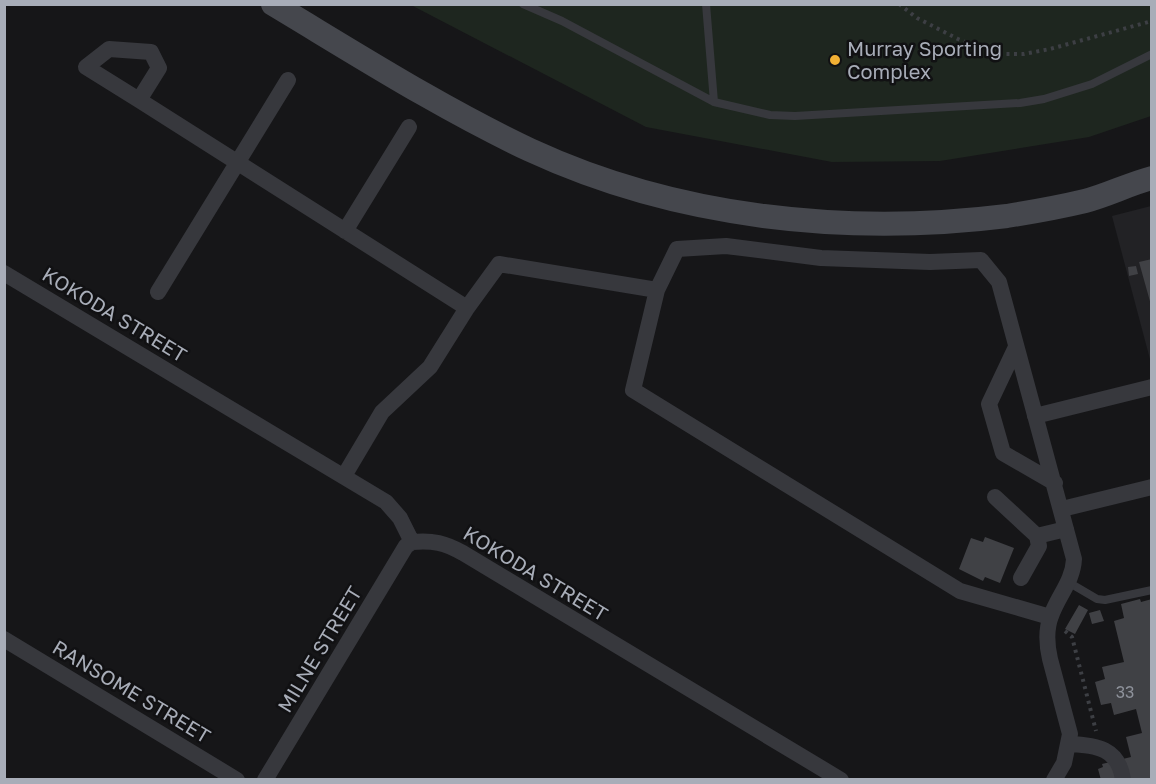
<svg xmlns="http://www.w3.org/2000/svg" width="1156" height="784" font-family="'Golos Text',sans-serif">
<rect width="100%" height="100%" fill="#161618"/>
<path fill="#222225" d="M1151,206V363L1112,216Z"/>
<path fill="#1e261f" d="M411,5H1151V116L1089,137L940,161L832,162L646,127Z"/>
<path fill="#404145" d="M1152,259V305H1151L1139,262Z
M1136,266L1138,274L1129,276L1128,267Z
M985,537L1014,548L1000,583L985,577L983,581L959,569L971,538L983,542Z
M1140,599L1141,602L1152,599V780H1101L1098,769L1103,767L1102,764L1131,757L1126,737L1142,733L1136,709L1114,715L1111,703L1101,705L1095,682L1105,679L1102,667L1124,662L1114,621L1124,618L1121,604Z
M1079,605L1088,610L1075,634L1065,629Z
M1100,610L1104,621L1092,624L1089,613Z"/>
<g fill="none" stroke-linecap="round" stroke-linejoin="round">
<path stroke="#3d3f44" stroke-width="4" stroke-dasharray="3 4.5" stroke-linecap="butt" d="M899,4L917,18L958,39L981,49L1003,54H1024L1050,49L1152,21
M1065,631L1072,637L1096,731"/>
<path stroke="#37383d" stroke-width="8" d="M523,4L562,21L714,102L770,115L795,116L1020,103L1044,99L1092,84L1152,54
M706,4L714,102
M1068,582L1097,599L1105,600L1152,590"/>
<path stroke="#37383d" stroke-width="16" d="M139,100L159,68L151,52L109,49L86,67L139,100L467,308
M345,231L409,127
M4,273L386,502L400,518L412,542
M657,290L633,390L960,591L1050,617
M158,292L288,80
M1016,347L989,404L1003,453L1055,483
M1035,416L1152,387
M344,476L382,412L430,367L467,308L499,264L657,290L677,249L726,246L821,258L930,262L981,260L999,282L1074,559C1073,581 1058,596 1051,616C1046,629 1047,646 1050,659L1070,734L1064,763L1054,780
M995,497L1037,536
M1062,509L1152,487
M412,542C433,540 445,543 463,553L841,780
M1021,578L1039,546L1037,536L1066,529
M4,639L237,780
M1069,744C1096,745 1119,748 1123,780
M265,780L406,546L412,542"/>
<path stroke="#45474d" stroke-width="24" d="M273,4C358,55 441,108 530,150C677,218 847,236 1007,216C1032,212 1060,207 1085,201C1108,195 1129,184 1152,178"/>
</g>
<circle fill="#f2b134" stroke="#111113" stroke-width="2" cx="835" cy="60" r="6"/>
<g text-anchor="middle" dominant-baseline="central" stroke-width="5" stroke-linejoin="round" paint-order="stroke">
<g font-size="16" fill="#8e929b">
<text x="1125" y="692">33</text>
</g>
<g font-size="20" fill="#a8adb8" stroke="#111113" text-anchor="start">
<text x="847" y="48">Murray Sporting<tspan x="847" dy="23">Complex</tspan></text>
</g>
<g font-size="20" fill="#a8adb8" stroke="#111113">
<text transform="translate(115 314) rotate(31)">KOKODA STREET</text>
<text transform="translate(536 573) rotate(31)">KOKODA STREET</text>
<text transform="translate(319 649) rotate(-59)">MILNE STREET</text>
<text transform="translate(132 691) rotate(31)">RANSOME STREET</text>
</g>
</g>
<rect width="1156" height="784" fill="none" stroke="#a8adb8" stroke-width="12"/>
</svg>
